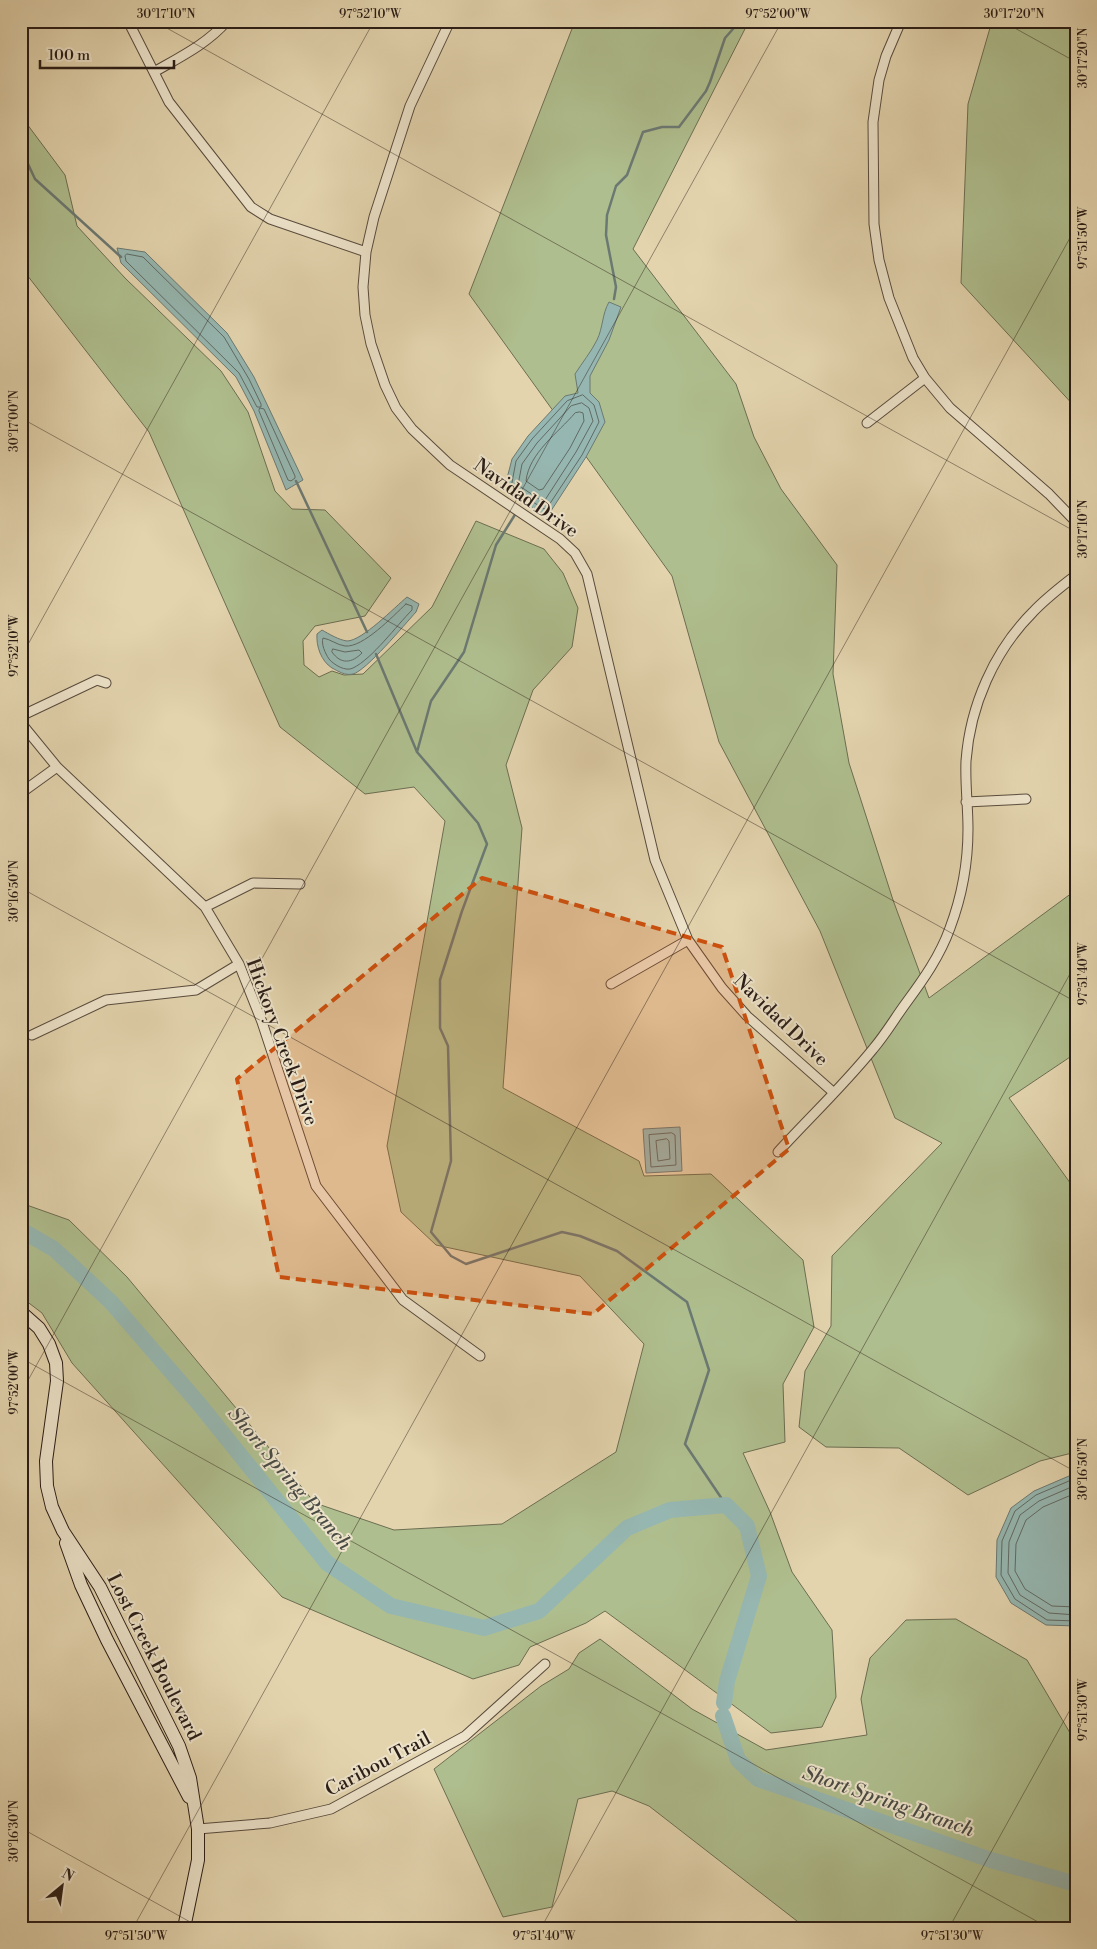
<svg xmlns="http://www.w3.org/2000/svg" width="1097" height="1949" font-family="'Libre Bodoni',serif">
<rect width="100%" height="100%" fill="#e3d4ae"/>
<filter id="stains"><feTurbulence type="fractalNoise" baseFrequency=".004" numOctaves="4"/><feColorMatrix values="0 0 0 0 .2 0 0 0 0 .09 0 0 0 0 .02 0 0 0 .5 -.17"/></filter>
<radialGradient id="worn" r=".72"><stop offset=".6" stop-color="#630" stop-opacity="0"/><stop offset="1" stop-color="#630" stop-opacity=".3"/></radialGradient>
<path fill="#afbe8e" stroke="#6c6e52" d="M575,21H749L633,249L736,384L754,437L781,489L837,565L833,674L849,763L893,900L929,998L1076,890V1053L1009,1098L1076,1191V1452L1040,1461L968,1495L899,1448L826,1447L799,1427L805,1371L831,1326L832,1256L942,1143L895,1118L820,931L719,742L672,576L469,294Z
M992,21H1075L1070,83L1076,93V408L961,283L968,104Z
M21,116L65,175L77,226L125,278L221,371L248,412L275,491L292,509L325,510L391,578L365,616L315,626L303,641L304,665L319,677L332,671L344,675L363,674L432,607L476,521L544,549L563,573L578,608L572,647L533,690L506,765L522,828L503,1088L639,1161L644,1176L711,1174L803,1260L814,1327L783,1384L785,1442L743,1453L770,1512L792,1572L832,1630L836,1697L822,1727L771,1733L605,1611L586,1623L530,1647L519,1665L473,1679L282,1597L72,1363L42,1313L21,1297V1203L69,1220L127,1277L315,1503L394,1530L502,1524L616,1452L644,1344L580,1276L436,1245L401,1212L387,1146L445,821L414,787L365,794L280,727L149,432L27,275L21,259Z
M956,1619L1027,1660L1076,1743V1928H806L649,1806L612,1791L578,1799L552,1907L503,1917L434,1769L541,1686L569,1669L579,1653L600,1639L692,1709L766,1750L867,1735L861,1699L870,1658L906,1620Z"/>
<path fill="#96b7b1" stroke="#6b7973" d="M117,248L145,252L227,333L254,377L303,480L286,490L254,411L236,377L121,263Z
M609,302L621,307L609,340L590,376V393L599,402L605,422L586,457L547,517L504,490L512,459L528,436L565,396L578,393L575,374C582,363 591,352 597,340C603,328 602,314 609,302Z
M407,597L419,604L416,612C405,624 366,671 353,674C345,676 338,671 332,668C321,661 316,646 317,634L322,630C329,634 339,640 347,641C362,641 395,607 407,597Z
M680,1127L682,1171L646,1173L643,1129Z
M1076,1473V1626L1046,1625L1011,1603L996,1577L997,1540L1011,1508L1034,1491Z"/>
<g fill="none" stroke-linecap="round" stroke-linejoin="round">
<path stroke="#606a64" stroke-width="1" d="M127,254L143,257L224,337L249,379L261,404V407H257L239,373L126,261L125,256Z
M583,395L594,405L599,422L582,455L547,508L544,509L511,488L516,461L532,439L567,401Z
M582,403L589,408L593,421L576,452L545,500L542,501L518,485L522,464L537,443L571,406Z
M260,408L264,409L295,476V478L291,481L288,480L259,411Z
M580,412L583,413L584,421L570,448L543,489L539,490L526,481C529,453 558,433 575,413Z
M406,604L412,606V610C397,625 372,659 353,668C346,672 334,665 329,659C325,653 321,644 323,638C330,639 337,645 345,646C363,648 393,616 406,604Z
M333,649L345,652L359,650L362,653C352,663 341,665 332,652Z
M672,1133L675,1135L676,1165L651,1167L649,1135Z
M667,1139L669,1141L670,1159L658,1161L656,1141Z
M1076,1478L1036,1495L1015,1511L1002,1541L1001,1575L1015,1599L1047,1620L1076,1621
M1076,1485L1039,1501L1020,1515L1009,1542L1008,1573L1020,1595L1049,1613L1076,1615
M1076,1493L1043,1507L1026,1520L1016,1544L1015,1571L1025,1589L1052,1606L1076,1607"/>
<path stroke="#6b7973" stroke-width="2.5" d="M21,149L35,179L121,257
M614,299L616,287L606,235L607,215L616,186L627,175L643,132L662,127H679L706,91L710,82L725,38L740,21
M296,481L367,632
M376,654L417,752L478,823L487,844L462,911L440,980V1028L448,1046L451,1161L431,1232L451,1256L466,1264L562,1232L580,1236L617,1251L687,1302L709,1370L685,1444L726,1505
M417,752L431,701L464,652L496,545L516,513"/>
<path stroke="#96b7b1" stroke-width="16" d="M21,1230L54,1249L111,1302L200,1405L327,1563L391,1606L484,1628L539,1611L627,1528L670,1510L726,1505L747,1526L759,1576L727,1681L724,1703
M723,1716L738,1760L758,1779L991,1860L1076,1884"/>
<defs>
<path id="street" d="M128,21L169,102L251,207L270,219L366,252
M450,21L410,106L374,217L366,252L363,287L365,315L371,344L385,385L396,408L412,429L450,465L560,539L575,553L587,574L655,860L688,940L722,988L747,1016L833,1092
M901,21L886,56L879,80L873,122L874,224L879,260L889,298L913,358L925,378L950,408L1049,494L1076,522
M154,72C180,57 207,44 227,21
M867,423L925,378
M21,716L97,680L106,683
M21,723L57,767L205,907L239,964L262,1022L316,1186L403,1300L480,1356
M21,793L57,767
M966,802L1026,799
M205,907L253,883L300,884
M611,984L688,940
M32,1035L106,1000L196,990L239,964
M778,1152C809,1118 844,1085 873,1049C885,1035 895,1018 906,1003C923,980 940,956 950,928C962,896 968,863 968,829C968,806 965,784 966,761C970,706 994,651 1033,612C1046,598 1061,587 1076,575
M198,1829L270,1823L331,1809L465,1736L545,1664"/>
<path id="secondary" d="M21,1312L39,1328L49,1344L56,1363L57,1381L46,1461L47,1486L52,1507L63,1531L100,1587L179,1746L190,1778L198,1829V1860L184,1928
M66,1543L81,1585L107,1640L189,1797"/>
</defs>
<use href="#street" stroke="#584b3d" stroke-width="11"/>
<use href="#secondary" stroke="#2a1d17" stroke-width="14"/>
<use href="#street" stroke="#ede3ca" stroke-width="9"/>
<use href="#secondary" stroke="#ede3ca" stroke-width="12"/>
</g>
<path fill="#cc500e" fill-opacity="0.2" stroke="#cc500e" stroke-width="4" stroke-dasharray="10 6" stroke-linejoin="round" d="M482,878L722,947L789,1149L593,1314L279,1277L237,1079Z"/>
<path fill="none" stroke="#2a1d17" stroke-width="1" stroke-opacity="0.45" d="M154,21L1076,532M1002,21L1076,62M21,418L1076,1002M21,657L374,21M21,888L1076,1472M21,1358L1049,1928M21,1393L782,21M21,1828L201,1928M133,1928L1076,227M541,1928L1076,963M949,1928L1076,1699"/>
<g text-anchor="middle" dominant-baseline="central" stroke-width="4" stroke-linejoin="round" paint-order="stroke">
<g font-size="19" fill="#2a1d17" stroke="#ede3ca">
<text transform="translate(526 498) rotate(35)">Navidad Drive</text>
<text transform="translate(781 1020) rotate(44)">Navidad Drive</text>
<text transform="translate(282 1042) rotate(70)">Hickory Creek Drive</text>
<text transform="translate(154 1657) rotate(63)">Lost Creek Boulevard</text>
<text transform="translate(378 1764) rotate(-28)">Caribou Trail</text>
</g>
<g font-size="20" font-style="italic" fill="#4a4b45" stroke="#ede3ca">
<text transform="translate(289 1479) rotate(50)">Short Spring Branch</text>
<text transform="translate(888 1802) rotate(19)">Short Spring Branch</text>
</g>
</g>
<rect width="1097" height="1949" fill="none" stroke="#e3d4ae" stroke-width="55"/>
<g transform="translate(62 1886) rotate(29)" stroke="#ede3ca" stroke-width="4" paint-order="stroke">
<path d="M0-4L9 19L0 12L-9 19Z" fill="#2a1d17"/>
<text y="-8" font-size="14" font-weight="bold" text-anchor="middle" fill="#2a1d17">N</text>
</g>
<path d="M40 60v8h134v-8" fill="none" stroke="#2a1d17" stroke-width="2.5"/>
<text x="48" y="60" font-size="15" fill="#2a1d17" stroke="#ede3ca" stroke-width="4" paint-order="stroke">100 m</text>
<rect x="28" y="28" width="1042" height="1894" fill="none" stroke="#2a1d17" stroke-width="2"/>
<g font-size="12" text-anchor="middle" fill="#2a1d17">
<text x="166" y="18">30°17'10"N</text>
<text x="370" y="18">97°52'10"W</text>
<text x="778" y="18">97°52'00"W</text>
<text x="1014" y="18">30°17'20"N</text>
<text transform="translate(1083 58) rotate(-90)" y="4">30°17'20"N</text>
<text transform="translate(1083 238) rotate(-90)" y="4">97°51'50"W</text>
<text transform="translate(14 421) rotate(-90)" y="4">30°17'00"N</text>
<text transform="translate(1083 529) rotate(-90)" y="4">30°17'10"N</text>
<text transform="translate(14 646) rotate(-90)" y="4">97°52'10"W</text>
<text transform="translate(14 891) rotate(-90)" y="4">30°16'50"N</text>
<text transform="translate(1083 974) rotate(-90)" y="4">97°51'40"W</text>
<text transform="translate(14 1382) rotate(-90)" y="4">97°52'00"W</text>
<text transform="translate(1083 1469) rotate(-90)" y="4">30°16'50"N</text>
<text transform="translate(1083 1710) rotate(-90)" y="4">97°51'30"W</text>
<text transform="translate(14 1831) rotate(-90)" y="4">30°16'30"N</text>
<text x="136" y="1940">97°51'50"W</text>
<text x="544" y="1940">97°51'40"W</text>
<text x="952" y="1940">97°51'30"W</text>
</g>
<rect width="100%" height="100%" filter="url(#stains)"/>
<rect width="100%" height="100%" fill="url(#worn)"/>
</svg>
